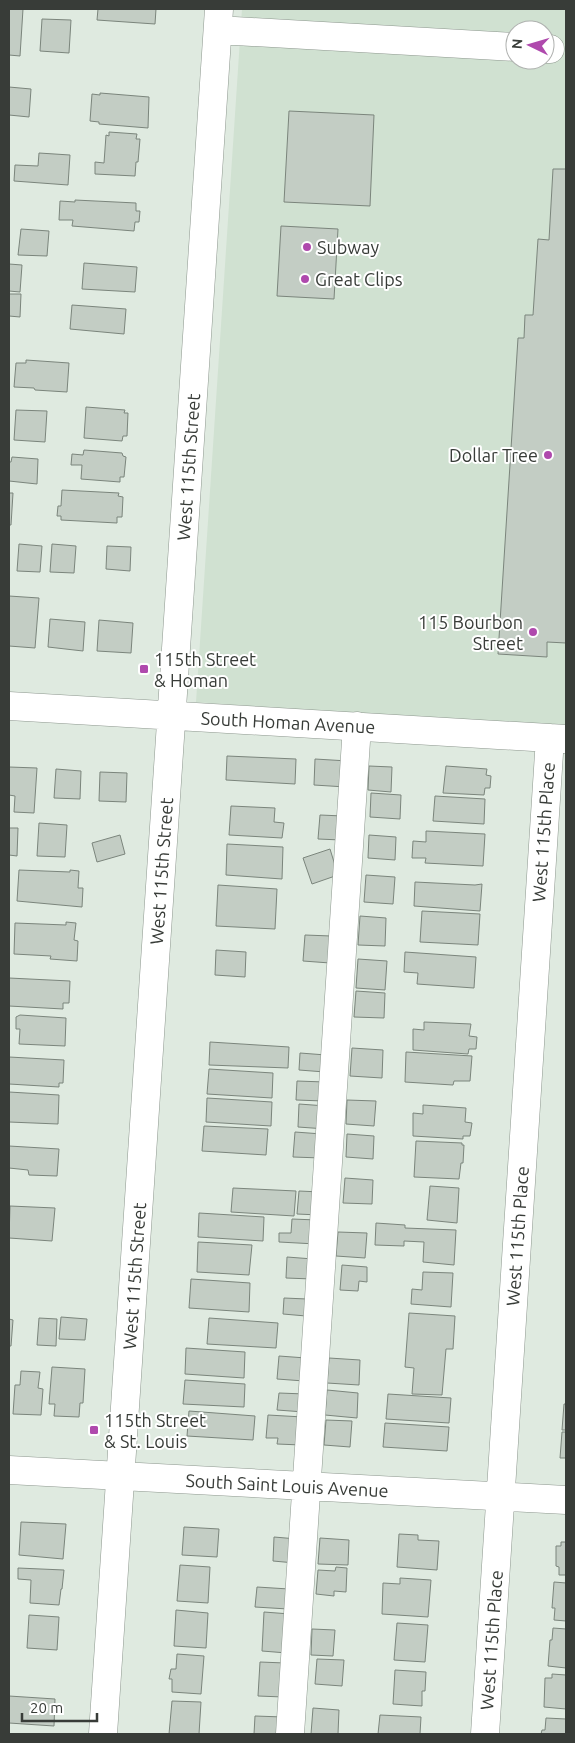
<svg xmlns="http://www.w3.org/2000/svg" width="575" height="1743" font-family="Ubuntu,sans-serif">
<rect width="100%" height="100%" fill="#dfeae0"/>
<path fill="#d0e1d1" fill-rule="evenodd" d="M242,9H566V729L196,702ZM515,30H545V60H515Z"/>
<path fill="#c3cdc4" stroke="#7b857c" d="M9,9H23L20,56L9,55Z
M98,9H156L155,24L97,20Z
M42,19L71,20L69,53L40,51Z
M9,87L31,89L29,117L9,115Z
M100,93L149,97L148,128L99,124V122L90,121L92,94L100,95Z
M289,111L374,115L370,206L284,202Z
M109,132L137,134L136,139H140L138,162H136L135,176L95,174V162L104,163L106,135L109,136Z
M39,153L70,155L68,185L14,181L15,165L38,166Z
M553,169H566V643L547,642V657L498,654L518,338H524L525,315H533L538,239L549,240Z
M75,200L136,203V211H140L139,222H135L134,231L72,226L73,220H59L60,201L75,202Z
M281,226L338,229L334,299L277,296Z
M21,229L49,231L47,256L18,255Z
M84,263L137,267L135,292L82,289Z
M9,264L22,265L20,292L9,291Z
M9,294H21L20,317L9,316Z
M72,305L126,309L124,334L70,329Z
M26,360L69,363L67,392L35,390L34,388L14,387L16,363H26Z
M86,407L125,410L124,413H128L127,436H123L122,441L84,438Z
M16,410L47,411L45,442L14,440Z
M84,450L122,453L123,456L126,457L124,477H120V482L81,479L82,465H71L72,454L83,455Z
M12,457L38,459L37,484L9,481V462H11Z
M62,490L119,493L118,496L123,497L122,517H117V523L61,520V516H57L58,506H61Z
M9,493H13L11,525H9Z
M19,544L42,546L40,572L17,571Z
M52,544L76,546L74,573L50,572Z
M107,546L131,547L130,571L106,569Z
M9,596L39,598L35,648L9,646Z
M50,619L85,622L83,651L48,647Z
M99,620L133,623L131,653L97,651Z
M227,756L296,759L295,784L226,780Z
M315,759L348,761L346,787L314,785Z
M369,766L392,767L391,792L368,790Z
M446,766L487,769L486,775L491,776L490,788H485L484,795L443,793Z
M9,767L37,768L34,813L14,812L15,796L9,795Z
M56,769L81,771L80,799L54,798Z
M100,772L127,773L126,802L99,801Z
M371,793L401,795L400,819L370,817Z
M435,796L485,799L484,824L433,821Z
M231,806L275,808L274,822L284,823L282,838L229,835Z
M320,815L343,816L341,840L318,839Z
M39,823L67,825L65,857L37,856Z
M9,828H18L17,856L9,855Z
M426,831L485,834L483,866L425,863L426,858H412L413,841L426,842Z
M120,835L125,854L97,862L92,843Z
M369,835L396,837L395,860L368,858Z
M227,844L283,847L282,879L226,875Z
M330,849L338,875L312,884L303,858Z
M19,870L70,872V870L79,871L78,888H83L82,907L17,901Z
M366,875L395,877L393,904L364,902Z
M415,882L475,885L482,884L480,911L414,906Z
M218,885L277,889L275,929L216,926Z
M422,911L480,914L478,945L420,942Z
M360,916L386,918L385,946L358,945Z
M66,922L76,923L74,940L78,941L77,961L50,959L51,956L14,954L15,923L66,925Z
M305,935L331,936L330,963L303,961Z
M216,950L246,952L245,977L215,975Z
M405,952L476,957L474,988L417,984L418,973L404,972Z
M358,959L387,961L385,990L356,988Z
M9,978L70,981L69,1003H63V1009L9,1006Z
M356,991L385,993L384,1018L354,1017Z
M20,1015L66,1018L65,1046L19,1044L20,1029H16V1017Z
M424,1022L471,1024L469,1036L477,1037L476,1049H469L468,1054L413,1050V1029L424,1030Z
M210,1042L289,1047L288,1068L209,1065Z
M352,1048L383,1050L382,1078L350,1076Z
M406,1052L472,1056L470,1081H454L453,1085L405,1082Z
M300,1053L326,1055L325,1072L299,1070Z
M9,1057L64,1060L63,1083H59V1087L9,1084Z
M209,1069L273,1073L272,1098L207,1094Z
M297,1081L325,1082L324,1101L296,1100Z
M9,1092L59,1095L58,1124L9,1122Z
M207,1098L272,1102L271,1126L206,1122Z
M347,1100L376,1101L374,1126L346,1124Z
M299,1104L326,1106V1129L298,1127Z
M423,1105L466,1108L465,1122L472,1123L470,1136H463V1139L413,1136V1113L423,1114Z
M204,1126L268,1129L266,1155L202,1151Z
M295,1132L322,1134L321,1158L293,1157Z
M347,1134L374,1136L373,1159L346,1157Z
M416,1141L462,1143V1145H464L463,1163H461L459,1179L414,1177Z
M9,1146L59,1149L57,1176L29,1175L28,1170L9,1168Z
M345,1178L373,1180L372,1204L343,1203Z
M430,1186L459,1188L457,1223L427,1220Z
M233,1188L296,1191L294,1216L231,1212Z
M299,1191L321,1192L319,1215L297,1214Z
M10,1206L55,1208L52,1241L9,1238Z
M199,1213L264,1217L263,1241L198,1237Z
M292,1219L317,1220L316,1244L279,1242V1233H291Z
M376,1223L405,1225V1228L456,1230L454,1265L423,1262L424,1242L404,1241V1246L375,1245Z
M338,1232L367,1233L365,1258L336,1256Z
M198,1242L252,1245L249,1275L197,1272Z
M287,1257L313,1259L312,1279L286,1278Z
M342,1265L367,1267V1282L359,1281L358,1291L340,1290Z
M423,1272L453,1273L451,1307L411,1304L412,1289L422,1290Z
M191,1279L250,1283L249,1312L189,1308Z
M284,1298L307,1299L306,1316L283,1314Z
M409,1313L455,1316L453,1349H446L442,1395L412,1394L414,1368L405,1367Z
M61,1317L87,1319L85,1340L59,1339Z
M39,1318L57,1319L56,1346L37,1345Z
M209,1318L278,1323L276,1348L207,1344Z
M9,1319L13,1320L11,1346H9Z
M186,1348L245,1352L244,1378L185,1374Z
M279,1356L306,1358L304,1381L277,1379Z
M329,1358L360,1360L359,1385L327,1383Z
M52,1367L85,1369L83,1403H80L79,1417L54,1416L55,1404H49Z
M21,1371L40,1372L38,1388L43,1389L41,1415L13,1414L15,1385H20Z
M185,1380L245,1384L244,1407L183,1404Z
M327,1390L358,1393L357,1418L325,1415Z
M279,1393L305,1394L304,1412L277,1410Z
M388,1394L451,1398L449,1423L386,1419Z
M564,1404H566V1430H562Z
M189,1411L255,1416L253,1440L187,1436Z
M268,1415L303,1417L301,1445L277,1444L278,1438H266Z
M326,1420L352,1421L350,1447L324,1445Z
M385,1423L449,1427L447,1451L383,1447Z
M562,1432H566V1458H560Z
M21,1522L66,1524L63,1559L19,1555Z
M184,1527L219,1529L217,1557L182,1555Z
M399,1534L418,1535V1540L439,1541L437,1570L397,1567Z
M274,1537L297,1539L295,1563L273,1561Z
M320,1538L349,1540L348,1565L318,1564Z
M561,1542H566V1575H559V1567L556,1566V1546H561Z
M180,1565L210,1567L208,1603L177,1601Z
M336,1567L347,1568L346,1592L334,1591V1596L316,1594L318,1570L335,1571Z
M18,1568L64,1570L62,1589H61L59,1605L30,1603L31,1580L18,1579Z
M400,1578L431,1580L428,1617L382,1614L383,1583L400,1584Z
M554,1582L566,1583V1621L554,1620L555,1608H552Z
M257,1587L289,1589L288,1609L255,1607Z
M176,1610L208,1613L206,1648L174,1646Z
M264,1612L290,1614L287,1653L262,1651Z
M29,1615L59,1617L57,1650L27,1648Z
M397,1623L428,1625L425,1662L394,1660Z
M553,1628L566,1629V1668L548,1666L550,1640H552Z
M312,1629L335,1630L333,1656L311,1655Z
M177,1654L204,1656L201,1694L172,1692V1679H169L171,1669H176Z
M317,1659L344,1660L342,1686L315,1684Z
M260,1662L285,1663L283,1697L258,1696Z
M395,1670L426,1672L425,1691H422V1706L393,1704Z
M552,1674L566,1675V1709L544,1707L545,1678H552Z
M9,1696L55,1699L54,1726L9,1723Z
M172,1701L201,1702L199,1734H169Z
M313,1708L339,1710L338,1734H311Z
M380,1715L421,1717L420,1734H378Z
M255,1716L283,1717L282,1734H254Z
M546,1718L566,1719V1734H541L542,1730H545Z"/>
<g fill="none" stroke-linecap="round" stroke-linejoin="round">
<defs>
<path id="minor" d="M218,30L515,47
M545,49H550
M9,706L566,739
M9,1470L566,1500
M103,1734L219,9
M290,1734L357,726
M485,1734L550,738"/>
</defs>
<use href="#minor" stroke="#8d978e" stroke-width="29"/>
<use href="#minor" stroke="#fff" stroke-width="28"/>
</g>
<g fill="#af49ad" stroke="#fff" stroke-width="2">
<circle cx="307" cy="247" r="5"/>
<circle cx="305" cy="279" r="5"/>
<circle cx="548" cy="455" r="5"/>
<circle cx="533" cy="632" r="5"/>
<rect x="139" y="664" width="10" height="10" rx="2.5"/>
<rect x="89" y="1425" width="10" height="10" rx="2.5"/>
</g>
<g text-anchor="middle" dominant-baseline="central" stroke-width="4" stroke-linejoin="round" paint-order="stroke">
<g font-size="18" fill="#383c38" stroke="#fff" text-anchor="start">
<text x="317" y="247">Subway</text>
<text x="315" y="279">Great Clips</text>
<text x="538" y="455" text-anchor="end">Dollar Tree</text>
<text x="523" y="622" text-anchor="end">115 Bourbon<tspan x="523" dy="21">Street</tspan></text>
<text x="154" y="659">115th Street<tspan x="154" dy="21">&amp; Homan</tspan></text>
<text x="104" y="1420">115th Street<tspan x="104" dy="21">&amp; St. Louis</tspan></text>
</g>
<g font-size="18" fill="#383c38" stroke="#fff">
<text transform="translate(188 467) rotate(-86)">West 115th Street</text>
<text transform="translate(288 722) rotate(3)">South Homan Avenue</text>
<text transform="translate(543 832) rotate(-86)">West 115th Place</text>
<text transform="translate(161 871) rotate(-86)">West 115th Street</text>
<text transform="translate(517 1236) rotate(-86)">West 115th Place</text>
<text transform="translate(134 1276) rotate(-86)">West 115th Street</text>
<text transform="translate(287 1485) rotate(3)">South Saint Louis Avenue</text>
<text transform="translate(491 1640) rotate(-86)">West 115th Place</text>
</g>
</g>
<rect width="575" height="1743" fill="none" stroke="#383c38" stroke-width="20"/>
<g transform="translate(530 45) rotate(275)"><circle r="24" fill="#ffffff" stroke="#afb1af"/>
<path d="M0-4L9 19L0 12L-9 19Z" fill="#af49ad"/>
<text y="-8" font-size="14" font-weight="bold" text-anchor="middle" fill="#383c38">N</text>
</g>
<path d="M22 1713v8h75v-8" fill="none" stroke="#383c38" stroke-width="2.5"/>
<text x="30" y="1713" font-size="15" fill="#383c38" stroke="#ffffff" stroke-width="4" paint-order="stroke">20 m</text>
</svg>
